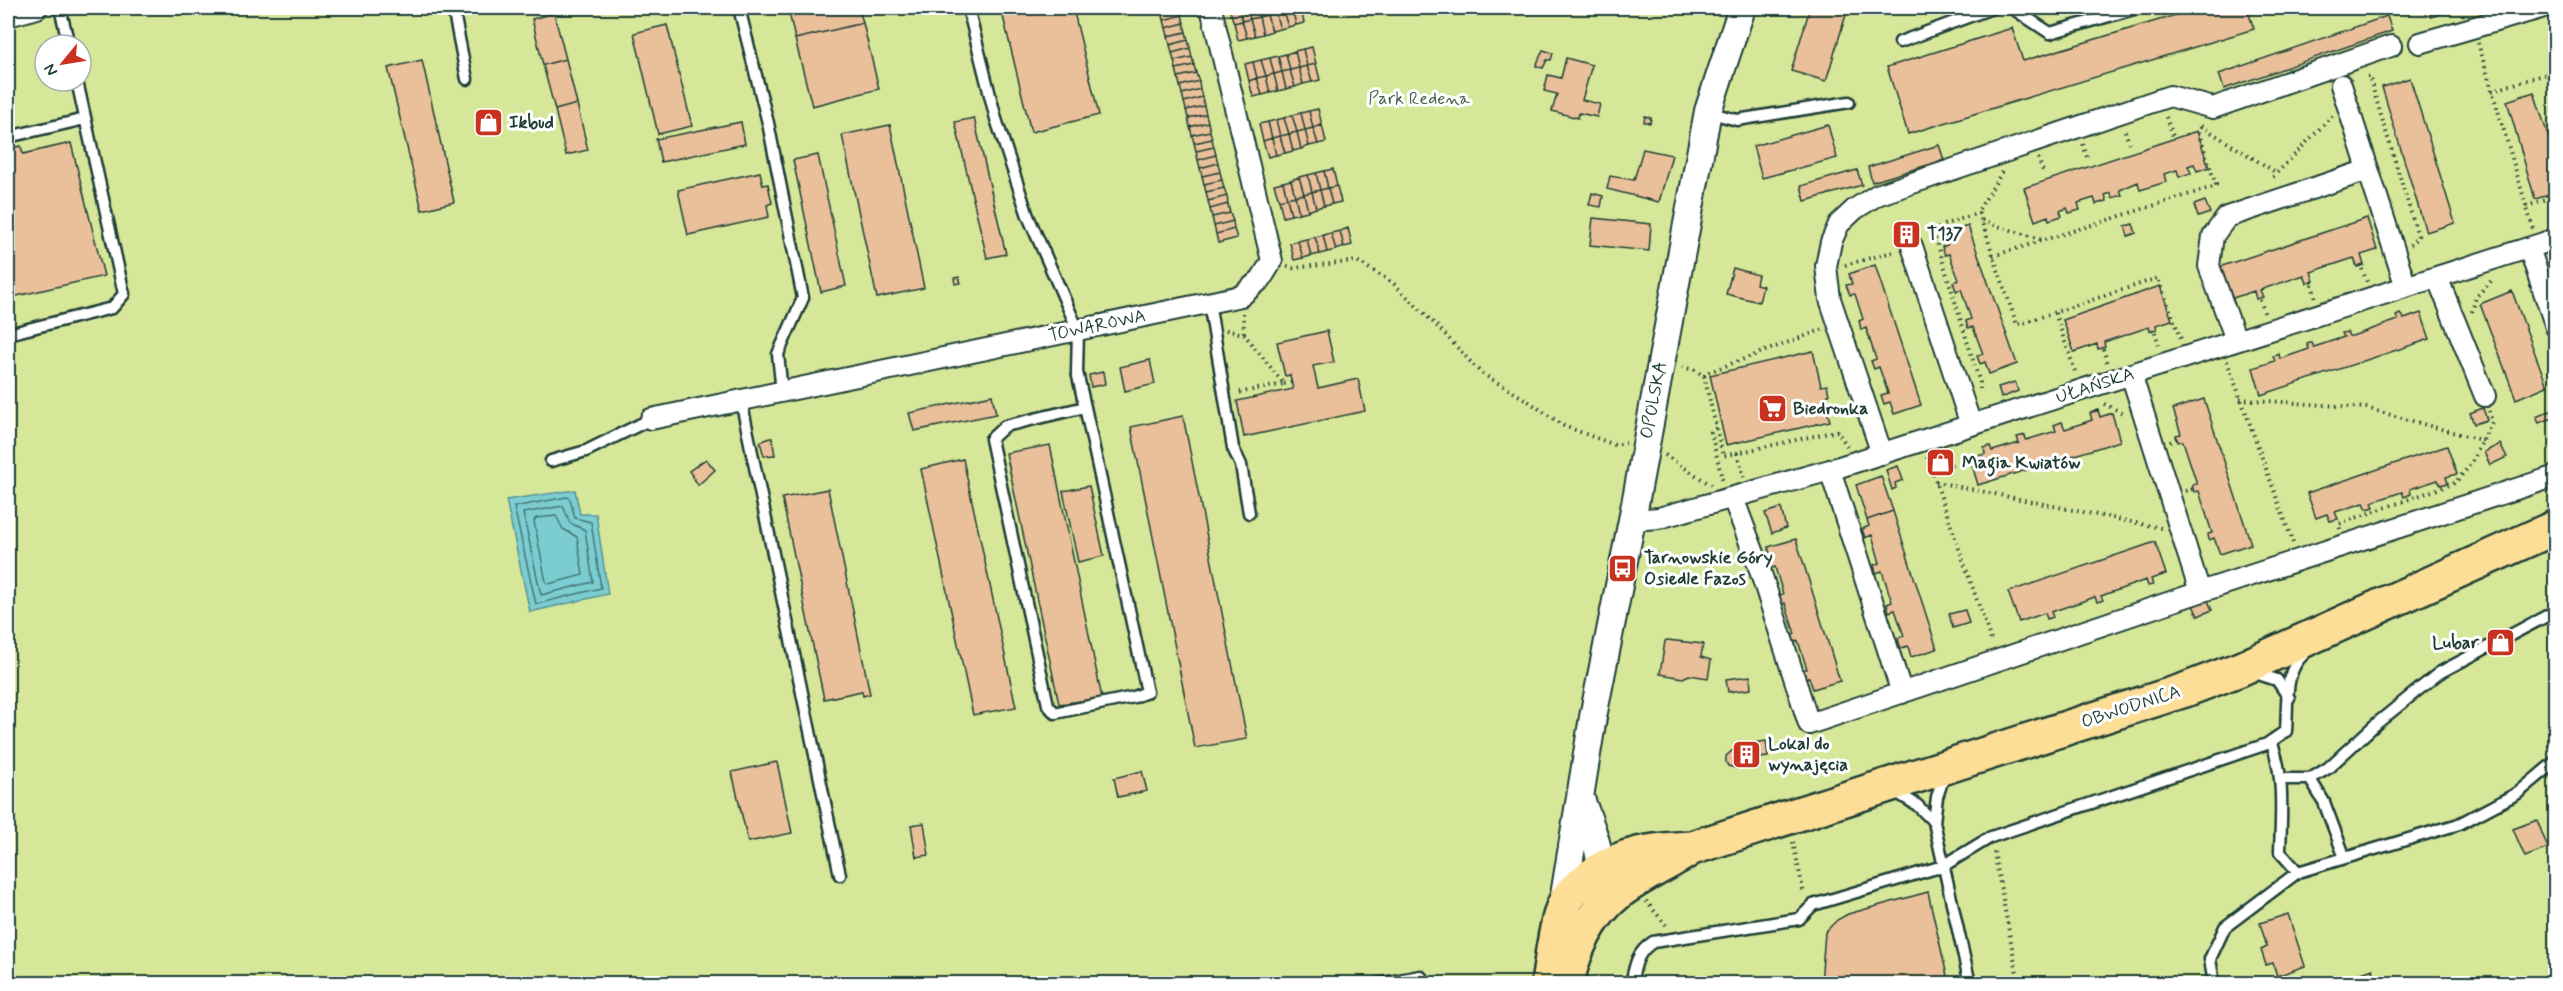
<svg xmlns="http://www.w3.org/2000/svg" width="2563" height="991" font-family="Mynerve,sans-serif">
<rect width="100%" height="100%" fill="#fff"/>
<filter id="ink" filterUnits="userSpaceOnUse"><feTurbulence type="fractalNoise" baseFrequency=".0167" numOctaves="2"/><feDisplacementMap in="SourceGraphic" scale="12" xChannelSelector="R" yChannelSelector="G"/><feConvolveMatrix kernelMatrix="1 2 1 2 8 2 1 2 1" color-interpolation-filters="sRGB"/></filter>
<g filter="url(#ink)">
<path fill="#d6e79a" stroke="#7a9267" stroke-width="1.5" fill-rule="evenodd" d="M8,8H2555V983H8ZM45,45H81V81H45Z"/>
<path fill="#7bcdd2" stroke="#569393" stroke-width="1.5" d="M575,490L580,514H596L608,594L530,612L506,500Z"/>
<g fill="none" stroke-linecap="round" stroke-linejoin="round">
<path stroke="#447773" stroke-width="1.5" d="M567,497L570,499L575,518L591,522L601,588L536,604L514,507Z
M563,506L570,523L585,530L593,582L541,595L523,513Z
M556,516L563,529L577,537L583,575L549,584L546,582L534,521L536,518Z"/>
</g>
<path fill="#e9c099" stroke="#1f3d34" stroke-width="1.5" d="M788,8H859L863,23L795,39Z
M1001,8H1073L1099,115L1031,132Z
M1180,8L1182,15L1164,20L1162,11Z
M1229,8H1239L1242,21L1234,23Z
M1239,8H1247L1250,19L1242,21Z
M1247,8H1256L1259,17L1250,19Z
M1256,8H1265L1267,15L1259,17Z
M1265,8H1274L1275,12L1267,15Z
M1274,8H1283V10L1275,12Z
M1292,8H1301L1304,23L1296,25Z
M1292,8L1296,25L1288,27L1283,10Z
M1810,8H1848L1826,81L1791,71Z
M2199,8H2247L2254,29L1908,134L1887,67L2012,28L2023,61Z
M2428,8H2460L2431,17Z
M1283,10L1288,27L1280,29L1275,12Z
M1275,12L1280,29L1272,31L1267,15Z
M554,13L566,59L543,65L532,19Z
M1182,15L1184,23L1166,28L1164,20Z
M1267,15L1272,31L1263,34L1259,17Z
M2387,16L2392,31L2224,89L2219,74Z
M1259,17L1263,34L1255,36L1250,19Z
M1250,19L1255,36L1247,38L1242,21Z
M1242,21L1247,38L1238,40L1234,23Z
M863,23L879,89L812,106L795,39Z
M1184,23L1186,32L1168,36L1166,28Z
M667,25L692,126L658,134L634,33Z
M1186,32L1188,40L1170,45L1168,36Z
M1188,40L1190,48L1172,53L1170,45Z
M1312,47L1316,64L1307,66L1303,49Z
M1190,48L1192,57L1174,61L1172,53Z
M1303,49L1307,66L1299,68L1295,51Z
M1543,50L1553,53L1551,60H1547L1543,68L1536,66Z
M1295,51L1299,68L1290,70L1286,54Z
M1286,54L1290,70L1282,72L1278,56Z
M1278,56L1282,72L1274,74L1270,58Z
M1192,57L1194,65L1176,69L1174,61Z
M1270,58L1274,74L1266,76L1261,60Z
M1566,58L1592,65L1582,100L1600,104L1597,117L1579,113L1578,118L1552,111L1557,94L1544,91L1548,75L1561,78Z
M566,59L577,104L555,110L543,65Z
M422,60L454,202L422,210L388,68Z
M1261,60L1266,76L1257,78L1253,62Z
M1253,62L1257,78L1249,81L1245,64Z
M1316,64L1320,80L1312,82L1307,66Z
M1194,65L1196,73L1178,77L1176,69Z
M1307,66L1312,82L1303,84L1299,68Z
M1299,68L1303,84L1295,87L1290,70Z
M1290,70L1295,87L1286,89L1282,72Z
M1282,72L1286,89L1278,91L1274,74Z
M1196,73L1199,81L1180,86L1178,77Z
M1274,74L1278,91L1270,93L1266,76Z
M1266,76L1270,93L1262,95L1257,78Z
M1257,78L1262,95L1253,97L1249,81Z
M2410,78L2455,223L2426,232L2382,87Z
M1199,81L1200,89L1182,94L1180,86Z
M1200,89L1202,97L1184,102L1182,94Z
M2534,92L2556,160V193L2535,199L2507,101Z
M1202,97L1204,106L1186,110L1184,102Z
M577,104L588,150L566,155L555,110Z
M1204,106L1206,114L1188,118L1186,110Z
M1318,109L1322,125L1313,128L1309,111Z
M1309,111L1313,128L1305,130L1301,113Z
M1301,113L1305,130L1297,132L1292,115Z
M1206,114L1208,122L1190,127L1188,118Z
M1292,115L1297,132L1289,134L1284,118Z
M1645,116L1651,118L1650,123L1644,122Z
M974,118L1006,254L987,258L955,122Z
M1284,118L1289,134L1280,136L1276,120Z
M1276,120L1280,136L1272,138L1268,122Z
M741,122L745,144L661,162L656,139Z
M1208,122L1210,131L1192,135L1190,127Z
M1268,122L1272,138L1263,141L1259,124Z
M890,125L924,288L877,298L842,135Z
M1322,125L1326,142L1318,144L1313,128Z
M1828,125L1837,158L1762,178L1753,146Z
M1313,128L1318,144L1309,146L1305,130Z
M1305,130L1309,146L1301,149L1297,132Z
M1210,131L1212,139L1194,143L1192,135Z
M2197,131L2209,167L2197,171L2194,164L2188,166L2191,173L2179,177L2177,170L2164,174L2166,182L2140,190L2138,182L2120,190L2122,195L2112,198L2111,193L2105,195L2107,201L2096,204L2094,198L2078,203L2080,210L2069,213L2067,208L2060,211L2062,216L2049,220L2048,216L2035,221L2024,188Z
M1297,132L1301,149L1293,151L1289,134Z
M1289,134L1293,151L1285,153L1280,136Z
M1280,136L1285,153L1276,155L1272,138Z
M1272,138L1276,155L1268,157L1263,141Z
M1212,139L1214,147L1196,151L1194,143Z
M71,143L104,276L8,298V149L21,146L23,154Z
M1939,145L1944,160L1872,182L1868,167Z
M1214,147L1216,155L1198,160L1196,151Z
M1643,149L1672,155L1659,202L1607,189L1610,176L1634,180Z
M818,155L846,286L821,292L793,160Z
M1216,155L1218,163L1200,168L1198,160Z
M1218,163L1220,172L1202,176L1200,168Z
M1333,169L1337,186L1328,188L1324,171Z
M1857,170L1862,185L1805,201L1801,186Z
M1324,171L1328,188L1320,190L1316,173Z
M760,172L763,185L768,184L772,203L767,205L769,217L688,235L678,190Z
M1220,172L1222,180L1204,184L1202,176Z
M1316,173L1320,190L1312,192L1308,175Z
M1308,175L1312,192L1304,194L1299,177Z
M1299,177L1304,194L1295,196L1291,180Z
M1222,180L1224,188L1206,192L1204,184Z
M1291,180L1295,196L1287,198L1283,182Z
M1283,182L1287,198L1279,200L1274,184Z
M1337,186L1341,202L1332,204L1328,188Z
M1224,188L1227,196L1208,201L1206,192Z
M1328,188L1332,204L1324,206L1320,190Z
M1320,190L1324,206L1316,208L1312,192Z
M1312,192L1316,208L1308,211L1304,194Z
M1592,193L1603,196L1601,207L1589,205Z
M1304,194L1308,211L1299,213L1295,196Z
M1227,196L1228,204L1210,209L1208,201Z
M1295,196L1299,213L1291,215L1287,198Z
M1287,198L1291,215L1283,217L1279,200Z
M2205,201L2210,213L2198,217L2194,205Z
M1228,204L1230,213L1212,217L1210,209Z
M1230,213L1233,221L1214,226L1212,217Z
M1593,218L1651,224L1649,251L1590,245Z
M2367,218L2377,250L2361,255L2364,265L2357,267L2354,258L2311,272L2314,281L2311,282L2307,283L2304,275L2260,290L2263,297L2256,299L2254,291L2230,299L2219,267Z
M1233,221L1234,229L1216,234L1214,226Z
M2133,224L2136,233L2128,236L2125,226Z
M1968,226L2017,364L1989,374L1985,362L1980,364L1977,356L1983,354L1973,327L1968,328L1966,321L1971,319L1961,289L1956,291L1953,282L1959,280L1949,254L1945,255L1942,247L1947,245L1943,234Z
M1910,227L1913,238L1901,241L1898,229Z
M1348,228L1352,245L1344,247L1340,231Z
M1234,229L1237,238L1218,243L1216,234Z
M1340,231L1344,247L1336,250L1331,233Z
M1331,233L1336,250L1327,252L1323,235Z
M1323,235L1327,252L1320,254L1315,237Z
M1315,237L1320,254L1311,256L1307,239Z
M1307,239L1311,256L1303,258L1298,241Z
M1298,241L1303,258L1294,260L1290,243Z
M1875,265L1921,405L1894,414L1890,402L1884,404L1881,395L1888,393L1879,367L1874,369L1871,361L1876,359L1866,328L1861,330L1860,325L1859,321L1863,319L1855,294L1850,295L1846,285L1852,284L1849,274Z
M1733,268L1758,275L1756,284L1763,286L1759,302L1726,294Z
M959,277L961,283L955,284L954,278Z
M2160,286L2172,320L2156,325L2157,329L2150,331L2149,327L2104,342L2105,347L2098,349L2097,344L2074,352L2063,320Z
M2512,291L2547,386L2516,399L2480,304Z
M2421,313L2430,339L2261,395L2253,368L2275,361L2273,356L2279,354L2280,359L2309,349L2307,344L2310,343H2312L2314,347L2344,337L2342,333L2347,332L2349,336H2352L2398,320L2396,316L2400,314L2404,319Z
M1327,331L1334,362L1313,366L1318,388L1358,379L1365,411L1244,437L1237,401L1293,389L1290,375L1285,376L1277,342Z
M1813,351L1821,386L1827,385L1829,395L1823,397L1830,421L1726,445L1710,375Z
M1150,360L1155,384L1125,391L1120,367Z
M1103,372L1105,384L1091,387L1089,375Z
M2015,382L2018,391L2001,398L1998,387Z
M992,395L996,414L914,431L909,413Z
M2204,399L2251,544L2220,554L2214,538L2209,540L2208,534L2212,533L2199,491L2194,492L2192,485L2197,484L2183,441L2178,442L2176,435L2181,434L2173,409Z
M2483,408L2487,420L2474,424L2470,413Z
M2555,409L2556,417L2539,423L2536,417Z
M2098,410L2100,417L2112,413L2120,441L1978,485L1970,458L1985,454L1984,448L1990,446L1992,451L2019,443L2017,437L2025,435L2026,440L2056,431L2054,425L2059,423L2062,422L2065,429L2092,420L2090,413Z
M1183,416L1247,739L1195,748L1131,427Z
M770,438H772L775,455L764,456L760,442Z
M2500,444L2507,457L2490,465L2484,452Z
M1050,445L1102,698L1059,704L1006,453Z
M2447,446L2457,474L2446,477L2448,483L2440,485L2438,480L2410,489L2411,494L2404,497L2402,492L2372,502L2374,507L2367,509L2364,503L2335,512L2338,519L2330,521L2327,514L2316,518L2307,493Z
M1947,453L1952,465L1934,472L1929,461Z
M706,459L715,470L698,485L689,471Z
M963,459L1016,707L973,715L921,469Z
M1898,466L1903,480L1895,483L1896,488L1892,490L1886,470Z
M1881,476L1893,511L1867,520L1856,485Z
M1089,486L1104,556L1078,562L1063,491Z
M828,489L870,694L863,696L862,691L824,699L782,498Z
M1781,508L1786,528L1772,533L1765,513Z
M1893,511L1937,649L1911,657L1908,646L1901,648L1899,643L1898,638L1904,636L1895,610L1889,612L1887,604L1892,602L1882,571L1876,573L1874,565L1880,563L1872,535L1865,538L1862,529L1869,526L1867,520Z
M1796,539L1840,681L1813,689L1809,677L1804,679L1801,670L1807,669L1798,641L1792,643L1790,636L1795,634L1785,603L1780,605L1777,596L1783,594L1775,567L1768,569L1766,561L1772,560L1768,547Z
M2155,542L2166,574L2151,579L2153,585L2148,586L2146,580L2101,596L2103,600L2097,602L2095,597L2051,612L2053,617L2047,619L2045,613L2019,622L2008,592Z
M2207,598L2212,610L2198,616L2192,603Z
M1965,610L1969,623L1953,628L1949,614Z
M1667,640L1703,644L1701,657L1711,660L1708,678L1689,675L1683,678L1660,674L1665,641Z
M1750,676L1751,689L1728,692L1726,679Z
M1766,741L1768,757L1744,760L1742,765L1736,768L1728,766L1726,762V756L1734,749L1735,746Z
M777,762L792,833L748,842L732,772Z
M1142,771L1147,791L1118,797L1114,778Z
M2537,820L2548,848L2525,857L2513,829Z
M924,823L929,855L916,857L911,825Z
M1928,892L1948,980L1934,984H1821L1825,932L1837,920L1848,914Z
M2288,914L2305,966L2277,976L2273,963L2266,965L2261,950L2267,947L2260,923Z
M2373,969L2377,984H2354L2352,976Z"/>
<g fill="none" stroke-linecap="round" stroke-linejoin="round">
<defs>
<path id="service" d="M60,8L69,45
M453,8L467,79
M739,8L768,123L803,298L778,354L782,392
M968,8L996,119L1028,216L1078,330L1077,372L1085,407L1147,692L1134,697L1055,713L1048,705L991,439L1005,426L1085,407
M2012,8L2050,33L2137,8
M1900,42L1992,8
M1708,112L1737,120L1849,102
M8,137L85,119
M1209,302L1233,448L1241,465L1249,513
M8,334L112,308L124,294L77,81
M741,400L840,875
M551,461L586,451L651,419
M2252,672L2277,680L2289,698
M2271,741C2285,776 2281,815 2280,852L2298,872
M1945,773L1937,797L1934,822L1970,984
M2280,779H2310L2328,768L2376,724L2439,673L2556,611
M2310,779L2324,802L2345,858
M1894,791L1917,805L1934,822
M1377,984L1420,976L1428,984
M1631,984C1635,965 1637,952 1653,942L1799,919L1813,905L1943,866L1991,837L2267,744L2286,731C2288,705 2283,670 2305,653
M2214,984L2210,959L2225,927L2298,872L2459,824L2518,793L2556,761"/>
<path id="minor" d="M8,16L37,8
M2420,43L2541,8
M2341,85L2406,287
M1912,246L1971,425
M2529,248L2556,327
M2437,277L2485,396
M2236,340L2209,266L2213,236L2227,217L2368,170
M2131,374L2200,592
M651,419L1241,296L1261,279L1272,261L1211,8
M1882,454L1830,299L1826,266L1831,242L1839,224L1855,209L1877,195L2170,96L2213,108L2391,46
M1830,470L1902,693
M1733,498L1758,564L1809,724L2200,592L2556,476
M1632,520L1659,518L1830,470L2556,239"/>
<path id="tertiary" d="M1581,799C1591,826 1604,855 1600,885
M1562,908L1593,717L1632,520L1708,111L1742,8"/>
<path id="trunk" d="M1548,984C1552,960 1554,933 1562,910C1567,894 1578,886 1591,876C1622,852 1654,850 1692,848L2185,690L2240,669L2556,527
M1567,984C1573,949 1591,914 1619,892C1640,876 1665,865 1687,851"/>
</defs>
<use href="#service" stroke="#1f3d34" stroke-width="15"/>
<use href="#minor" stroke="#1f3d34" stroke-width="24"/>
<use href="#tertiary" stroke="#1f3d34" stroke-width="30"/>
<use href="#trunk" stroke="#1f3d34" stroke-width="38"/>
<path stroke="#1f3d34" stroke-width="4" stroke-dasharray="1.5 4.5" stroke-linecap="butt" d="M2478,43L2533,229
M2367,76H2369L2418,236L2410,245
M2492,91L2556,71
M2166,117L2174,139
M2201,126L2277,173
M2125,131L2129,143
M2083,144L2087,157
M2038,158L2043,171
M2002,172L1978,211L2017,325L2158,278L2181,339
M2273,177L2333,115
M2526,206L2556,197
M1979,213L1940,226L1936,239L1980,383V389
M1982,221L2043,240
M1993,256L2213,187L2216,185L2198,131L2201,126
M1845,265L1896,251
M1287,266L1293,268L1357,261L1393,283L1439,328L1481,373L1525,399L1564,426L1615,445L1626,443
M2362,269L2367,282
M2312,284L2316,299
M2260,300L2265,315
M2472,312L2476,297L2493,279
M1243,313L1244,334
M2055,313L2076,374
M1226,330L1244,334L1284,384L1237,393
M2155,332L2160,348
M2103,349L2108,364
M2227,361L2293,543
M1682,367L1695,370L1704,376L1723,456L1837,431L1847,446
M1704,376L1709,372L1824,329
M1284,384L1292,382
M2240,399L2366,408L2484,441
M2104,404L2125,414
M1716,428L1711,432L1723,483
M2170,442L2177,438
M1737,453L1744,477
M1665,455L1711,485
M1927,457L1992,643
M1936,482L2161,528
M2185,491L2193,489
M2340,529L2339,524L2455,483L2471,464L2492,422L2489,411
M1793,842L1804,894
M1994,852L2019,984
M1646,901L1666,925"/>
<use href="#service" stroke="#fff" stroke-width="10"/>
<use href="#minor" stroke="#fff" stroke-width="20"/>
<use href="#tertiary" stroke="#fff" stroke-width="26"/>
<use href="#trunk" stroke="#fcde96" stroke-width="33"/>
</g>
</g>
<defs>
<symbol id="shop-square" viewBox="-11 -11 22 22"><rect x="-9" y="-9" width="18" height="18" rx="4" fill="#c8321e" stroke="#fff"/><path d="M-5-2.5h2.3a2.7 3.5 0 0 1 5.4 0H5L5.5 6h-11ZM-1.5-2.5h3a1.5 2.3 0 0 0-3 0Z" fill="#fff"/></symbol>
<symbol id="building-square" viewBox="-11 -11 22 22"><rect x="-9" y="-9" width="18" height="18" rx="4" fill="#c8321e" stroke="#fff"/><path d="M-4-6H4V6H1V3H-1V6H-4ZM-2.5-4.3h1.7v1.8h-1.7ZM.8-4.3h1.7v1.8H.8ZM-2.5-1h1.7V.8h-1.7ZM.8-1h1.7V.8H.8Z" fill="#fff"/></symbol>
<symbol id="supermarket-square" viewBox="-11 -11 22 22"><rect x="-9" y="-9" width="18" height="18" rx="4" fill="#c8321e" stroke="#fff"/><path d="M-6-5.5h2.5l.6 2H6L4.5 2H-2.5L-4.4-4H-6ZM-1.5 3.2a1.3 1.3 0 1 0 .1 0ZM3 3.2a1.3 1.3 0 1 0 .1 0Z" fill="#fff"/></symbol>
<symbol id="bus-square" viewBox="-11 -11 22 22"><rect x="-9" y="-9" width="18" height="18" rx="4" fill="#c8321e" stroke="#fff"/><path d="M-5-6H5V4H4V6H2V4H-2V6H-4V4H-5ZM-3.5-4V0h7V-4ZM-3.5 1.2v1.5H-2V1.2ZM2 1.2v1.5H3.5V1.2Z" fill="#fff"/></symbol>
</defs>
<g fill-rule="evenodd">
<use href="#shop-square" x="472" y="106" width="33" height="33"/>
<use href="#building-square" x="1890" y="218" width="33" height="33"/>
<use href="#supermarket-square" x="1756" y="392" width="33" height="33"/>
<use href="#shop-square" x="1924" y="446" width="33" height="33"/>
<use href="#bus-square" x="1606" y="552" width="33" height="33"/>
<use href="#shop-square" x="2484" y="626" width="33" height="33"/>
<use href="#building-square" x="1730" y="738" width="33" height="33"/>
</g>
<g text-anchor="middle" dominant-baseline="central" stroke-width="6" stroke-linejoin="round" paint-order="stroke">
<g font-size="18" fill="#445f48" stroke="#fff">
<text x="1419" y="99">Park Redena</text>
</g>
<g font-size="18" font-weight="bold" fill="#1f3d34" stroke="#fff" text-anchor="start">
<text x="509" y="123">Ikbud</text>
<text x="1927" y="234">T137</text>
<text x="1793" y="409">Biedronka</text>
<text x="1962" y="463">Magia Kwiatów</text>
<text x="1644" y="558">Tarnowskie Góry<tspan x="1644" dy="21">Osiedle Fazos</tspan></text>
<text x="2479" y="643" text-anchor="end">Lubar</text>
<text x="1768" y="744">Lokal do<tspan x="1768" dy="21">wynajęcia</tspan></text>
</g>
<g font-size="18" fill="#1f3d34" stroke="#fff">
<text transform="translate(1097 326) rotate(-12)">TOWAROWA</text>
<text transform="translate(2095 386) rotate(-18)">UŁAŃSKA</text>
<text transform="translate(1654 400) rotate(-79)">OPOLSKA</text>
<text transform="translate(2131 707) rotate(-18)">OBWODNICA</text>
</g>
</g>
<rect width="2563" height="991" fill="none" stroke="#fff" stroke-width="30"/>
<rect x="15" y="15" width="2533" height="961" fill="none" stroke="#1f3d34" stroke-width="2" filter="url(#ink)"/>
<g transform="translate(63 63) rotate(240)"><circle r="28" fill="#ffffff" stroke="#a5b1ae" stroke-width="1.5"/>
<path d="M0-4.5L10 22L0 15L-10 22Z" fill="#c8321e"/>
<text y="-9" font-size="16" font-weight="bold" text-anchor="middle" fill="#1f3d34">N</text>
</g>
</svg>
